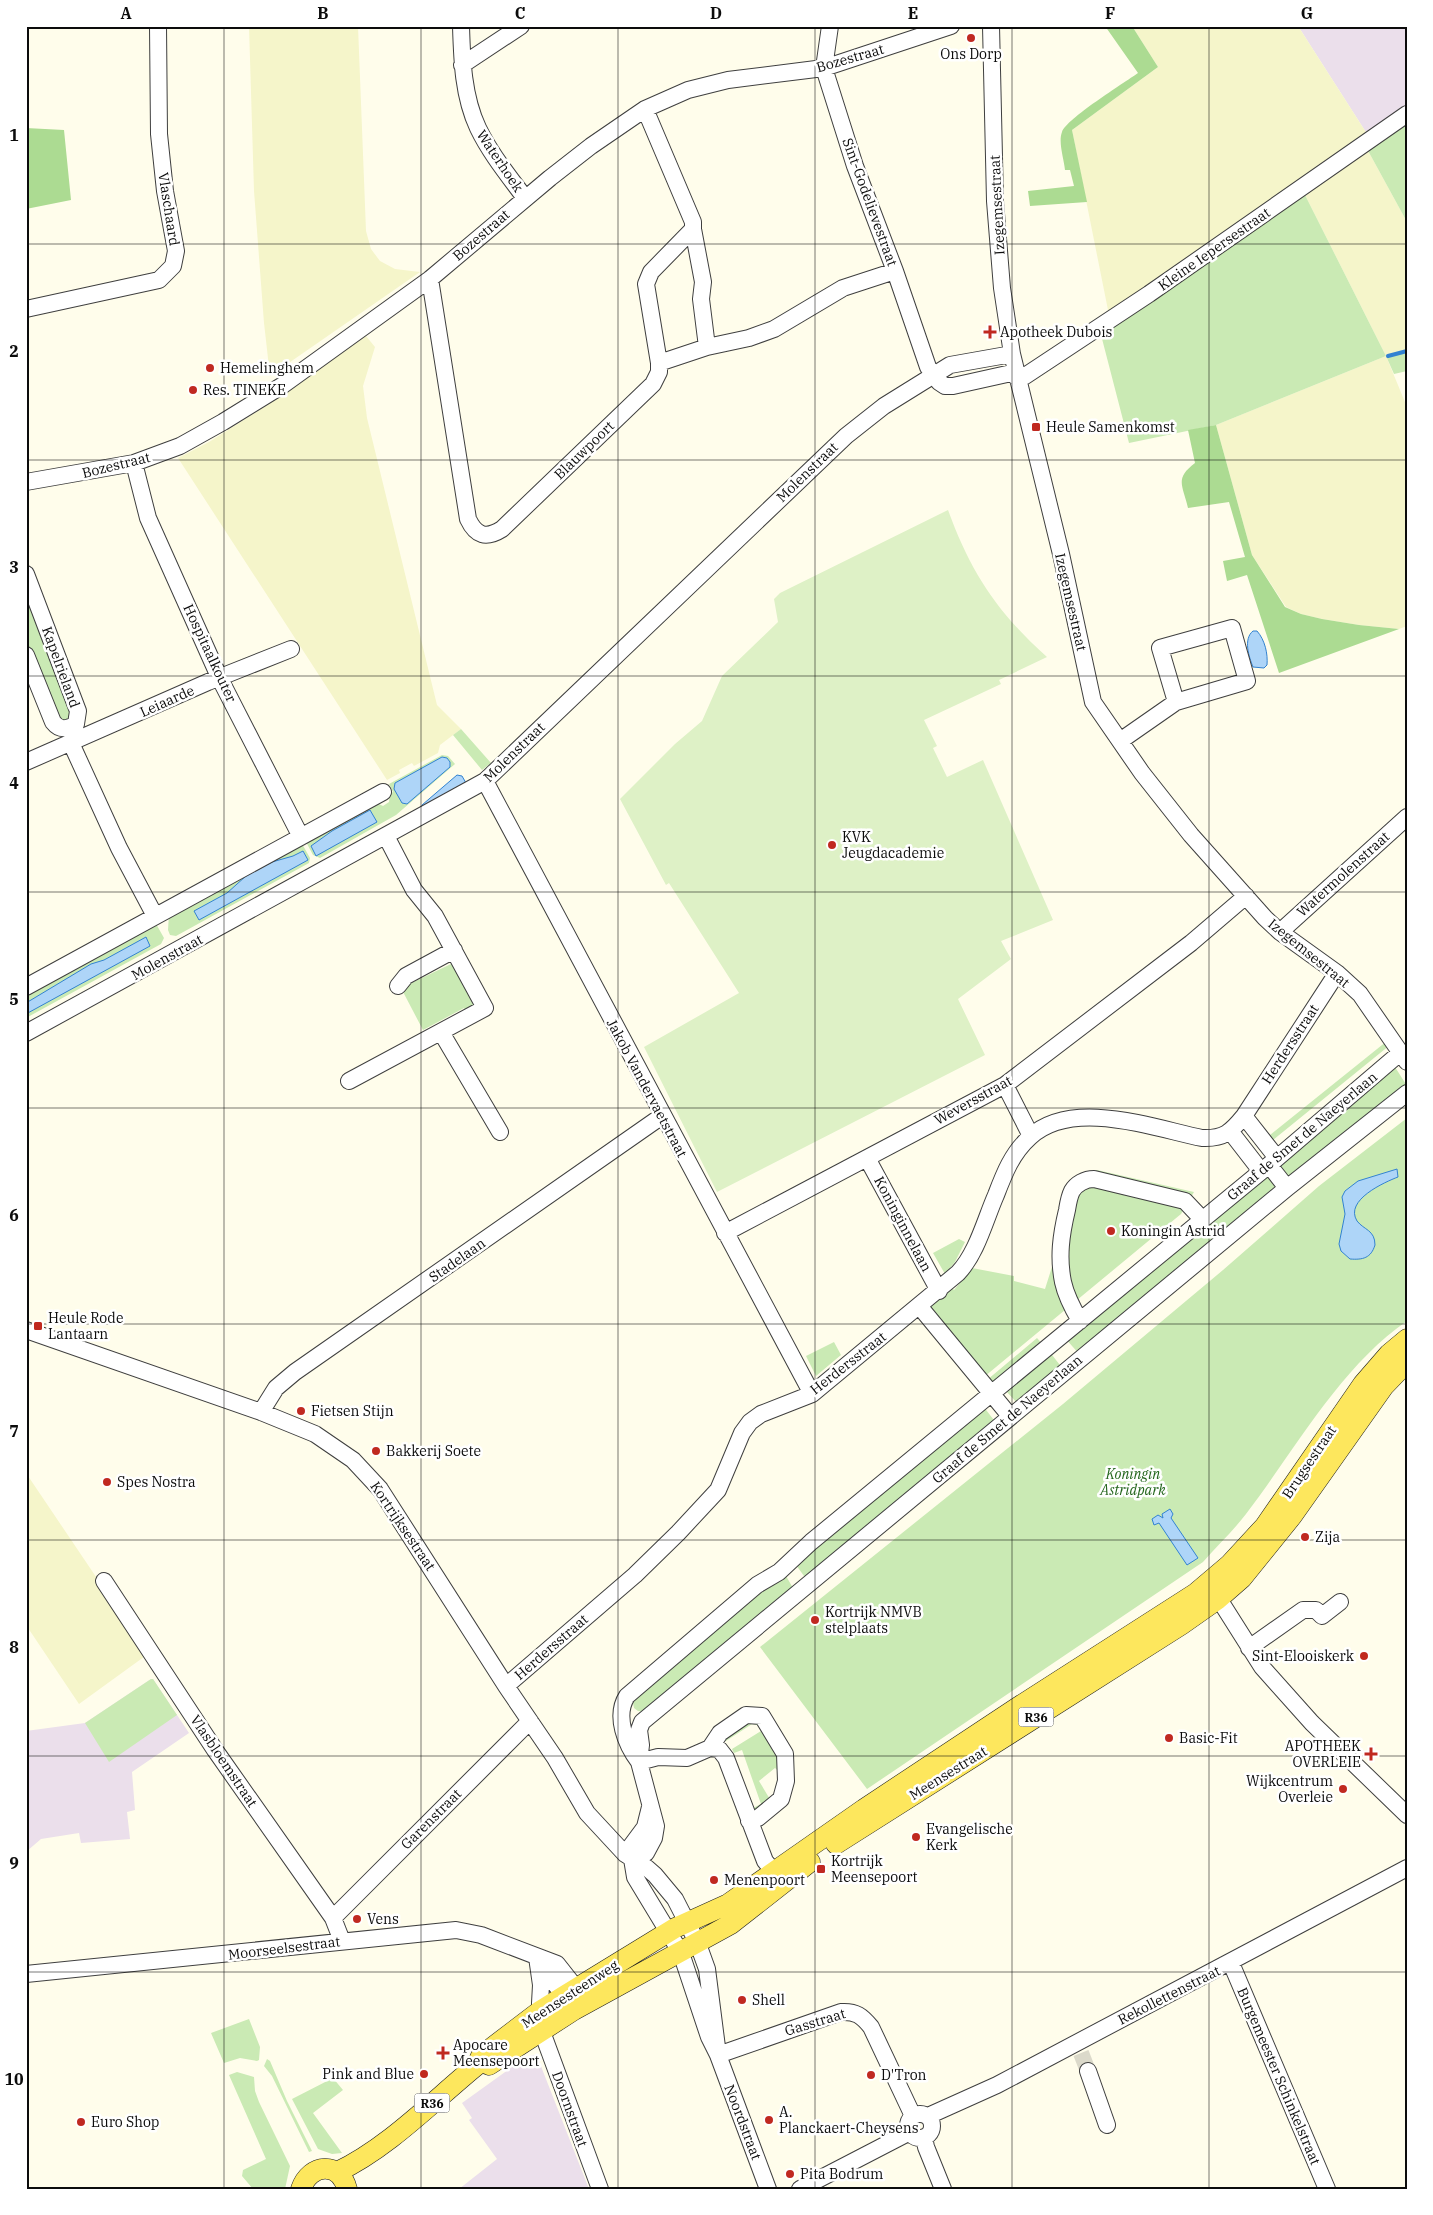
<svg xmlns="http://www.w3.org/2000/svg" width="1433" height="2215" font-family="'IBM Plex Serif',serif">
<rect width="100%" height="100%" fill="#fffdeb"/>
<path fill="#ebdfeb" d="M1298,26H1407V110L1369,137Z
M151,1679H153L189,1733L132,1772L135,1810L127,1812L130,1839L81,1843L79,1833L41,1839L27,1851L29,1928H26V1731L85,1723Z
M533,2055L537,2056L589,2189H459L497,2159L469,2120L472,2118L462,2103L523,2059Z"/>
<path fill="#f5f5ca" d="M249,26H358L366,231L371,249L380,261L395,269L420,272L270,376L264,323L254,191Z
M1132,26H1298L1369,137L1109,315L1072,130L1158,67Z
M1366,147L1407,222V350L1386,356L1407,407V626L1399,629L1359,625L1322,619L1301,614L1286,607L1252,555L1216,425L1386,356L1303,191Z
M366,336L375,347L363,386L367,418L437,705L461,729L440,745L438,753L414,766L412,763L399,770L400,773L387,780L178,458L209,442L269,404Z
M26,1473L148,1654L79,1704L26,1625Z"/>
<path fill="#caeab4" d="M1407,121V222L1366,147Z
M1303,191L1386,356L1407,350V371L1394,374L1386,356L1216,425L1129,443L1100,331Z
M26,589L72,710L71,722L57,719L26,642Z
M461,729L491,763L482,770L453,735Z
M442,755L448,756L455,764L396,815L320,858L313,855L305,840L375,802L383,806L389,802L390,794L393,792L389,784Z
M301,842L310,858L309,863L176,936L170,935L168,930L169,914Z
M155,922L164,938L161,944L26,1018V993Z
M453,963L473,1001V1005L466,1013L464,1008L423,1030L401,988Z
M1387,1041L1390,1045L1273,1140L1270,1135Z
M1395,1067L1407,1086L1289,1177C1283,1173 1281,1169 1280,1162Z
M1407,1118V1321C1340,1367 1295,1450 1246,1514C1233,1531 1217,1546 1203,1562L867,1789L760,1647L1063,1404L1223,1270L1319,1186Z
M1097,1170L1194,1192L1181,1214L984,1377L931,1309L932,1304L951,1287L954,1290L972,1268L1014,1276V1281L1045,1289L1063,1232L1086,1176Z
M1267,1175L1277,1187L1080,1355L1065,1338Z
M959,1239L965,1242L955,1262L945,1274L933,1253Z
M1037,1338L1044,1346L992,1383L987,1380Z
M834,1342L841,1355L816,1376L806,1356Z
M1049,1351L1063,1369L1017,1403L1006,1391Z
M983,1406L997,1424L809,1577L804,1576L796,1565Z
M776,1576H786L793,1588L645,1712L638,1711L634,1708L632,1697Z
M151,1679H153L177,1715L109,1762L85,1723Z
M756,1719L784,1761L782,1774L775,1768L759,1781L771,1801L756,1810L753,1808L761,1804L742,1750L734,1753L732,1749L761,1731L757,1725L752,1724L726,1741L723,1738L748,1721Z
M249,2019L260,2047L259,2060L257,2061L240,2058L224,2063L211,2033Z
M267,2059L270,2061L287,2101L312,2151L309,2152L272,2076L264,2066Z
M237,2072L254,2077L255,2091L259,2102L290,2166L285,2189H253L242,2176L243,2170L266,2159L229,2075Z
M333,2078L343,2090L313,2113L342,2153L332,2154L318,2149L292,2099Z"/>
<path fill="#acdb92" d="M1105,26H1132L1158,67L1072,130L1087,202L1030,206L1028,191L1074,186L1070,170H1065C1064,159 1058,142 1062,132C1066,119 1124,83 1138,73Z
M26,128L64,130L71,200L26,209Z
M1216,425L1252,555L1285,607L1301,614L1322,619L1359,625L1399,629L1279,673L1247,575L1227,581L1223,561L1245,557L1229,502L1188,508C1183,485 1174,479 1195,463L1188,430Z"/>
<path fill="#def1c6" d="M948,510C971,573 997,612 1047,657L999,680L1001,684L924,720L937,746L933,748L947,777L983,760L1053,920L1001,941L1011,959L958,999L985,1055L717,1192L644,1047L739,993L669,883L666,885L620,799L675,744L702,721L722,676L778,622L774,599L780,593Z"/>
<path fill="#aed5f8" stroke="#3282d1" d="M1253,631H1257C1265,640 1268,654 1267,665L1264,668L1253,667C1249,657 1243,639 1253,631Z
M442,757L447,758L450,762V767L407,804L402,803L394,789L395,783Z
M457,775L462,776L466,783L422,808V805Z
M370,810L377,822L316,856L311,846L332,831Z
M303,851L308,860L199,920L194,911L227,893L246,876L272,862L293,856Z
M146,937L150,946L26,1014V1003L91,964L104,960Z
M1397,1169L1398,1177C1385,1182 1344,1200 1357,1221C1364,1230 1375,1230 1375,1245C1371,1258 1363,1260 1350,1259L1341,1251L1339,1244L1345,1214L1342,1197L1345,1191L1358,1181Z
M1170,1509L1173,1514L1171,1518L1198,1558L1187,1565L1159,1523L1154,1525L1152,1519L1158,1515L1163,1518L1162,1514Z"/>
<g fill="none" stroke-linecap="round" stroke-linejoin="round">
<path stroke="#3282d1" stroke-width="4" d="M1388,356L1407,351"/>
<path stroke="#dbd9ca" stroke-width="16" stroke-dasharray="16 8" stroke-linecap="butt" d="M1081,2053L1088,2071"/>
<defs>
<path id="minor" d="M461,26C462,60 463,96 478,128C490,153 508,175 525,198
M830,26L824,68L855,166L895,271L928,367L939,382L945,386H953L1016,372
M991,26L995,201L1002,288L1012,354L1061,554L1093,702L1142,773L1191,835L1265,918L1280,932L1337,973L1360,994L1407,1062
M462,65L521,26
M430,279L468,519C476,536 486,539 502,529L653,384L659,372V363L646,284L651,272L693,229V222L645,109
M26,309L159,280L173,266L176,251L165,191L159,134L158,26
M707,347L749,338L774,329L843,288L895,271
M659,363L707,347L701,299L703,282L693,229
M1017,378L1025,376L1149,294L1407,114
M134,463L148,518L220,679L301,837
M26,482L134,463L180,446L223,422L283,385L430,279L550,178L591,146L645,109L688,90L728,80L824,68L951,26
M26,574L78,711L76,724C67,729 60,731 53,722L26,655
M1120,741L1176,702L1247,681L1232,628L1160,648L1176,702
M71,743L119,848L155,916
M26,762L208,682L291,649
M485,781L812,1394
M1280,932L1407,817
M398,986L406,976L454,950
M26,987L383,792
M441,1032L500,1132
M26,1033L485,781L846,436L884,406L950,365L1012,354
M349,1081L485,1008L435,916L414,890L386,836
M1005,1085L1031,1136
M1244,1116L1277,1158
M1230,1131L1261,1171
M867,1158L939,1291
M1269,1165L1287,1188
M725,1233L1005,1085L1191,943L1246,896
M920,1307L1010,1416
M1080,1321C1073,1309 1066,1296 1063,1282C1058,1257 1061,1235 1067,1210C1068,1204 1069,1197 1072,1191C1076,1184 1085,1179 1094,1179L1185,1201L1203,1220
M26,1330L261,1412L315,1434L353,1460L380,1489L506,1686L555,1758L587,1813L625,1854L647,1868L655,1875L675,1899L698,1944L707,1969L718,2055
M261,1412L276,1388L295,1372L662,1116
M104,1581L215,1750L333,1918L342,1941
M1212,1588L1262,1667L1312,1723L1407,1815
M1249,1648L1303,1610H1316L1322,1616L1340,1602
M506,1686L635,1575L678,1533L718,1490L742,1433L750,1422L761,1414L812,1394L958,1273C977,1253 985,1220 996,1195C1004,1174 1012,1153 1030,1137C1072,1098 1153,1128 1202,1138C1224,1139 1231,1132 1244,1116L1337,973
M710,1748L720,1733L746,1715L762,1716L785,1754L786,1781L781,1799L758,1818L749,1821
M639,1762C626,1745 614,1716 627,1696L757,1585L779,1572L811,1542L1269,1165L1400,1053
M639,1762L658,1757L687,1758L710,1748L719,1749L726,1758L765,1861L774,1872
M625,1854L645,1827L650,1807
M632,1859L646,1853L654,1838L656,1826L639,1762L641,1745L639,1730L642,1722L1287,1188L1407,1093
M632,1859L635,1877L681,1953L709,2037L718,2055L768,2189
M333,1918L530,1721
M537,1957L541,1985L540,2003L541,2029L600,2189
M1231,1963L1327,2189
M540,1964L570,2004
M26,1974L456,1930L481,1935L557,1964L583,1997
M718,2055L841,2012C856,2011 862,2016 871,2027L913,2116
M1088,2071L1107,2125
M908 2126a12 12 0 1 1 24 0a12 12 0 1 1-24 0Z
M928,2116L997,2085L1407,1868
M924,2137L926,2147L943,2189
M800,2189L910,2132"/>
<path id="major" d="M836,1844L1181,1625L1218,1599L1242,1578L1292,1516L1384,1386L1407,1362
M489,2065L574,2010L731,1924L810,1862
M337,2172C388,2148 433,2101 477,2065L481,2056L540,2011L564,1996L675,1928L728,1904L864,1809L1015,1709L1196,1593L1229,1565L1265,1526L1363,1384L1389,1354L1407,1339
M301,2189C310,2163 340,2161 347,2189"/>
</defs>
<use href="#minor" stroke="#3f3f3f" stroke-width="18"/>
<use href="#major" stroke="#1d1d1d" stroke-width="21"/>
<use href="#minor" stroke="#fff" stroke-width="16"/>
<use href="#major" stroke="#fde75d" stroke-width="20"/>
</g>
<path fill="none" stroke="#0c0c0c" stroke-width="1" stroke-opacity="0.55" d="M224,26V2189M421,26V2189M618,26V2189M815,26V2189M1012,26V2189M1209,26V2189M26,244H1407M26,460H1407M26,676H1407M26,892H1407M26,1108H1407M26,1324H1407M26,1540H1407M26,1756H1407M26,1972H1407"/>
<g fill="#c02920" stroke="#fff" stroke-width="2">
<circle cx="971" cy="38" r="5"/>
<path d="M987.5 324.5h5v5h5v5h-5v5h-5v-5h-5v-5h5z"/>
<circle cx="210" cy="368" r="5"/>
<circle cx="193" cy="390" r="5"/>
<rect x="1031" y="422" width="10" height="10" rx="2.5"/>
<circle cx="832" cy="845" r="5"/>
<circle cx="1111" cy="1231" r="5"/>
<rect x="33" y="1321" width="10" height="10" rx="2.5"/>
<circle cx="301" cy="1411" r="5"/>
<circle cx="376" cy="1451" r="5"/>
<circle cx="107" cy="1482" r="5"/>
<circle cx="1305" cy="1537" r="5"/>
<circle cx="815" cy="1620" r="5"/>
<circle cx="1364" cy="1656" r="5"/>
<circle cx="1169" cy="1738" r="5"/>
<path d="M1368.5 1746.5h5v5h5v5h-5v5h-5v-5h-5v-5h5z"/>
<circle cx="1343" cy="1789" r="5"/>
<circle cx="916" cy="1837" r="5"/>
<rect x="816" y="1864" width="10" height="10" rx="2.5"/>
<circle cx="714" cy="1880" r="5"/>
<circle cx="357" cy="1919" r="5"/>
<circle cx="742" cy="2000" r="5"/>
<path d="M440.5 2045.5h5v5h5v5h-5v5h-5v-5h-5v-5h5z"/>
<circle cx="424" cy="2074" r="5"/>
<circle cx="871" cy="2075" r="5"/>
<circle cx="769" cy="2120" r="5"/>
<circle cx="81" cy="2122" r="5"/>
<circle cx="790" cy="2174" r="5"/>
</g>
<g text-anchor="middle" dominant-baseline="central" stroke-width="5" stroke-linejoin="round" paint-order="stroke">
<g fill="#fff" stroke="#555" stroke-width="1">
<rect x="1018.5" y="1707.5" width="35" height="19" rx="4"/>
<rect x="414.5" y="2093.5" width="35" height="19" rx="4"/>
</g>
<g font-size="12" font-weight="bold" fill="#0c0c0c">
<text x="1036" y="1717">R36</text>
<text x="432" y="2103">R36</text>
</g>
<g font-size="14" fill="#0c0c0c" stroke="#fff" text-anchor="start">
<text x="971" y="54" text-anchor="middle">Ons Dorp</text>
<text x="1000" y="332">Apotheek Dubois</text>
<text x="220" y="368">Hemelinghem</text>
<text x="203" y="390">Res. TINEKE</text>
<text x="1046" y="427">Heule Samenkomst</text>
<text x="842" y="837">KVK<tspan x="842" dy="16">Jeugdacademie</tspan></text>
<text x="1121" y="1231">Koningin Astrid</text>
<text x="48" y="1318">Heule Rode<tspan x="48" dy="16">Lantaarn</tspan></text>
<text x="311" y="1411">Fietsen Stijn</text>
<text x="386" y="1451">Bakkerij Soete</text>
<text x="117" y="1482">Spes Nostra</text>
<text x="1315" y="1537">Zija</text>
<text x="825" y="1612">Kortrijk NMVB<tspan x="825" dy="16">stelplaats</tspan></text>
<text x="1354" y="1656" text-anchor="end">Sint-Elooiskerk</text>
<text x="1179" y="1738">Basic-Fit</text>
<text x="1361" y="1746" text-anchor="end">APOTHEEK<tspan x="1361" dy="16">OVERLEIE</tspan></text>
<text x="1333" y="1781" text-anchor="end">Wijkcentrum<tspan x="1333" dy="16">Overleie</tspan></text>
<text x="926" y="1829">Evangelische<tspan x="926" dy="16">Kerk</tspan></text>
<text x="831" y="1861">Kortrijk<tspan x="831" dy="16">Meensepoort</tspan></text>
<text x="724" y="1880">Menenpoort</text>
<text x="367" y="1919">Vens</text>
<text x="752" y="2000">Shell</text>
<text x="453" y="2045">Apocare<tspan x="453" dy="16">Meensepoort</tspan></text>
<text x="414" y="2074" text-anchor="end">Pink and Blue</text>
<text x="881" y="2075">D'Tron</text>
<text x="779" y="2112">A.<tspan x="779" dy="16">Planckaert-Cheysens</tspan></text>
<text x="91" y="2122">Euro Shop</text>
<text x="800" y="2174">Pita Bodrum</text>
</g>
<g font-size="14" fill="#0c0c0c" stroke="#fff">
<text transform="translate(850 58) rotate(-16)">Bozestraat</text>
<text transform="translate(500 161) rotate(56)">Waterhoek</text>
<text transform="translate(870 202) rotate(70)">Sint-Godelievestraat</text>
<text transform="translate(997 205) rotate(-93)">Izegemsestraat</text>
<text transform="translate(169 209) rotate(81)">Vlaschaard</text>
<text transform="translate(481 235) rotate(-41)">Bozestraat</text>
<text transform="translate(1214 249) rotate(-35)">Kleine Iepersestraat</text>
<text transform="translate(584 450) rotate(-44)">Blauwpoort</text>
<text transform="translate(116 465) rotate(-14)">Bozestraat</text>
<text transform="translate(807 472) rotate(-44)">Molenstraat</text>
<text transform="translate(1071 602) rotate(77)">Izegemsestraat</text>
<text transform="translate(210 653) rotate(65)">Hospitaalkouter</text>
<text transform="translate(61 667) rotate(70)">Kapelrieland</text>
<text transform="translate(167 701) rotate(-24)">Leiaarde</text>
<text transform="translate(514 752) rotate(-44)">Molenstraat</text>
<text transform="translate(1343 874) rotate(-42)">Watermolenstraat</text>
<text transform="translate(1309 953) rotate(39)">Izegemsestraat</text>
<text transform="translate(167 957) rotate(-29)">Molenstraat</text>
<text transform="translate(1290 1044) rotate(-57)">Herdersstraat</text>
<text transform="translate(647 1088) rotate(62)">Jakob Vandervaetstraat</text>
<text transform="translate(973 1100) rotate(-29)">Weversstraat</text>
<text transform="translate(1302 1136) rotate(-40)">Graaf de Smet de Naeyerlaan</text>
<text transform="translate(903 1224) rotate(62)">Koninginnelaan</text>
<text transform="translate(457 1260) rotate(-35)">Stadelaan</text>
<text transform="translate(848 1363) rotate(-38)">Herdersstraat</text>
<text transform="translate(1007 1419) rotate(-40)">Graaf de Smet de Naeyerlaan</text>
<text transform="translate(1309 1462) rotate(-56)">Brugsestraat</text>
<text transform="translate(403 1526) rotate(56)">Kortrijksestraat</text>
<text transform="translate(551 1647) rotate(-41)">Herdersstraat</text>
<text transform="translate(224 1761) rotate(56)">Vlasbloemstraat</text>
<text transform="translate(948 1773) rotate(-32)">Meensestraat</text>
<text transform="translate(431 1819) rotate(-45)">Garenstraat</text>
<text transform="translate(284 1948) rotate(-7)">Moorseelsestraat</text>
<text transform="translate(570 1994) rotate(-33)">Meensesteenweg</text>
<text transform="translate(1169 1995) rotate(-27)">Rekollettenstraat</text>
<text transform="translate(815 2022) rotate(-17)">Gasstraat</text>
<text transform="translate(1279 2076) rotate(67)">Burgemeester Schinkelstraat</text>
<text transform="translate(570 2109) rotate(70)">Doornstraat</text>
<text transform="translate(743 2122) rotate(69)">Noordstraat</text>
</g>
<g font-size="14" font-style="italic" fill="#22651b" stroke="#fff">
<text x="1133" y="1474">Koningin<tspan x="1133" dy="16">Astridpark</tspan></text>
</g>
</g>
<rect width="1433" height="2215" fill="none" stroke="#ffffff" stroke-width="55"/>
<rect x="28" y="28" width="1378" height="2160" fill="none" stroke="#0c0c0c" stroke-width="2"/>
<g font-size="16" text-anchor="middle" font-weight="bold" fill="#0c0c0c">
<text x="126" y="19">A</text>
<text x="323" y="19">B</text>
<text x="520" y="19">C</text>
<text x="716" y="19">D</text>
<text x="913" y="19">E</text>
<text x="1110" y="19">F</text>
<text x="1307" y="19">G</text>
<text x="14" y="141">1</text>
<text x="14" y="357">2</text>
<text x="14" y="573">3</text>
<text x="14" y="789">4</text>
<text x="14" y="1005">5</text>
<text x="14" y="1221">6</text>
<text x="14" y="1437">7</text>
<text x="14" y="1653">8</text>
<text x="14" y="1869">9</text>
<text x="14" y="2085">10</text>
</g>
</svg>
